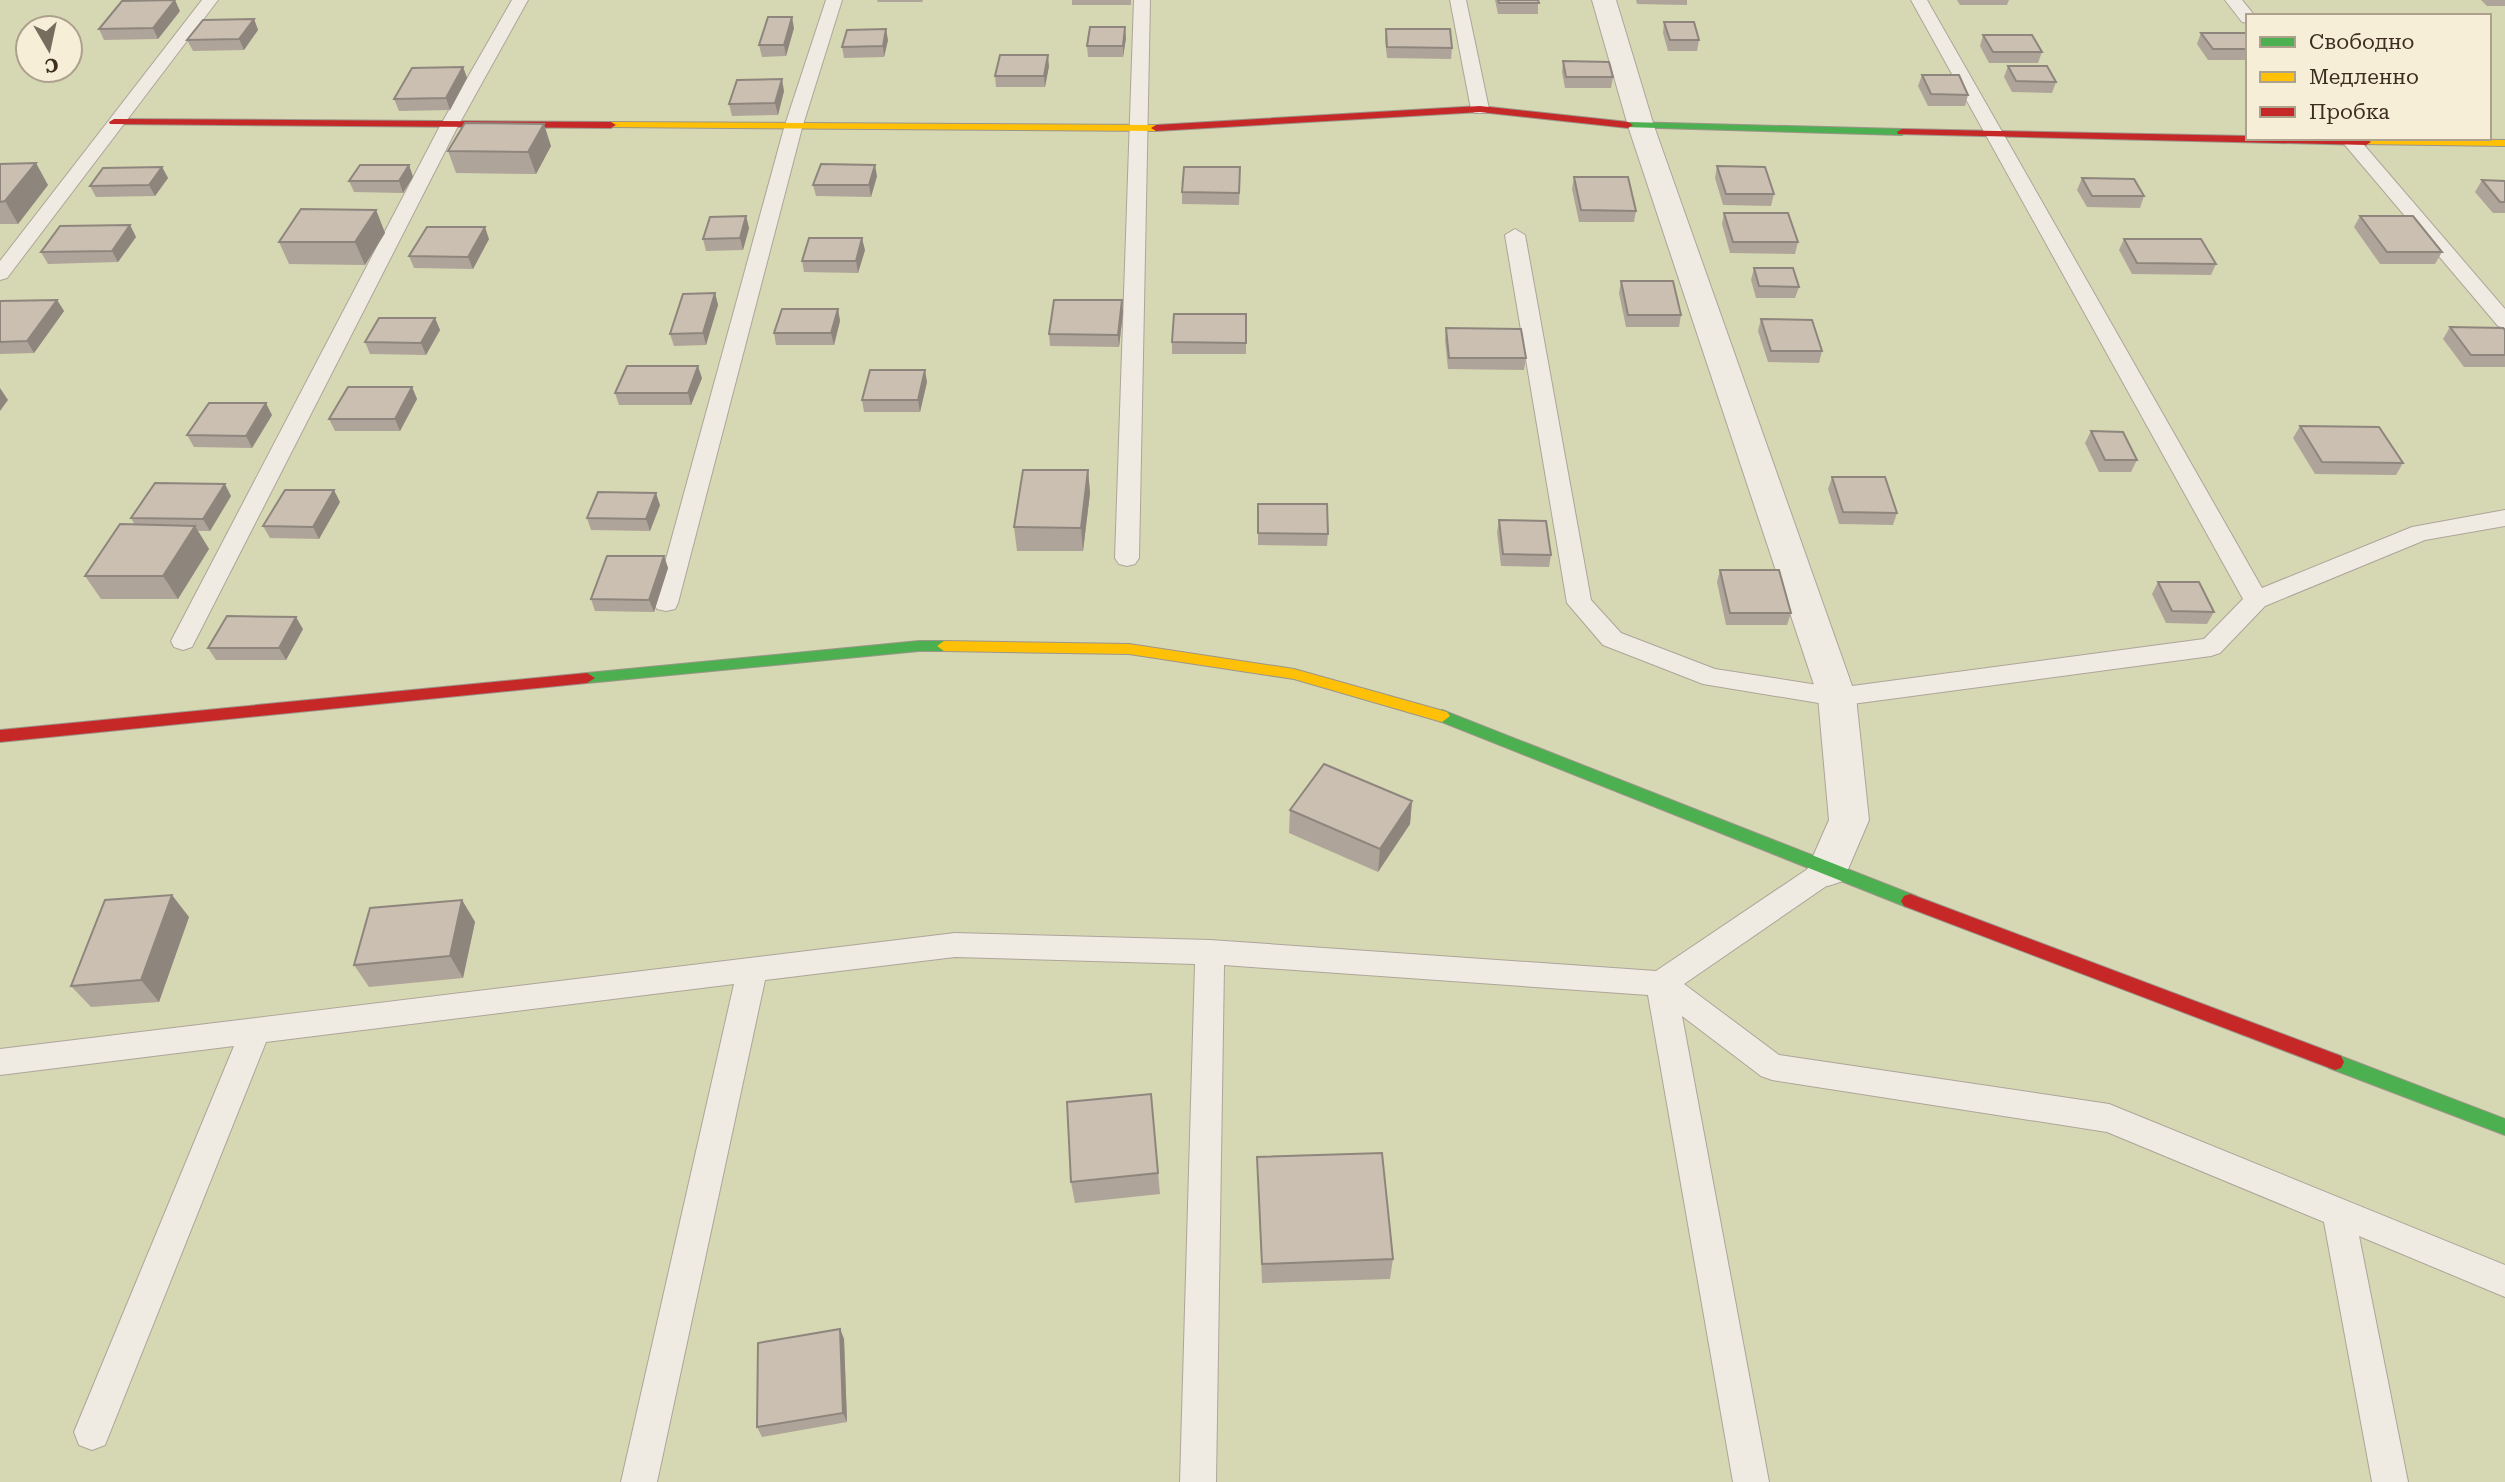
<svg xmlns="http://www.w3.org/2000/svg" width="2505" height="1482" font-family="'Roboto Serif',serif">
<rect width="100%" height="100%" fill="#e7e0d1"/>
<path fill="#d6d7b3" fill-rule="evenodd" d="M0,0H2505V1482H0ZM2248,16H2489V138H2248ZM28,28H70V70H28Z"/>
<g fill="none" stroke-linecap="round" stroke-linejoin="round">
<defs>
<path id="lane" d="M202,0H218L7,278L0,280V261Z
M512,0H528L458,126L195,641L192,647L183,650L174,647L171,641L440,126Z
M826,0H842L802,128L678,603L675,609L666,611L657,609L654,603L784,128Z
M1134,0H1150L1139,558L1135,564L1127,566L1119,564L1115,558Z
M1450,0H1466L1489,109L1486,113H1474L1471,109Z
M1911,0H1927L2262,588L2412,527L2505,510V526L2425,540L2265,606L2220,653L2211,656L1837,706L1703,684L1603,645L1567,603L1505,235L1515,229L1525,235L1591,600L1621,633L1715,669L1837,688L2204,639L2243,599Z
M2225,0H2242L2255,16H2248V23L2242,22Z
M2339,138H2358L2505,309V328L2498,326Z
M1828,859L1838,862L1842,870L1838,878L1684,984L1779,1055L2109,1104L2505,1265V1297L2359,1236L2408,1482H2372L2324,1222L2107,1132L1772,1080L1761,1076L1682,1016L1769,1482H1733L1648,995L1224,965L1216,1482H1180L1195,964L955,957L765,980L657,1482H621L734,984L266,1042L105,1445L92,1450L79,1445L74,1432L234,1046L0,1075V1049L955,933L1210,940L1656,971L1818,862Z"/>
<path id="street" d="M1592,0H1616L1654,126L1856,697L1869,820L1843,881L1828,886L1813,881L1807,870L1829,820L1818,697L1628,126Z"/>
<path id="fast" d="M1628,122L1902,129L1907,132L1902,135L1624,127L1623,125Z
M919,641H944L951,646L944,651H919L587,683L579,678L587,673Z
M1442,710L1916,896L1919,901L1916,906L1910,908L1904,906L1437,720L1434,716Z
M2335,1054L2505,1119V1135L2329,1068L2326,1062L2329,1056Z"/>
<path id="slow" d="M611,122L1156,125L1161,128L1156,131L607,127L606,125Z
M2366,139L2505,140V146L2362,144V140Z
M944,641L1129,644L1294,669L1447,712L1450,716L1442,722L1294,679L1129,654L944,651L937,646Z"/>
<path id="jam" d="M1480,106L1628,122L1633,125L1628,128L1480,112L1156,131L1151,128L1156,125Z
M114,119L611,122L616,125L611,128L110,124L109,122Z
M1902,129L2248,136V138L2366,139L2371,142L2366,145L1898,134L1897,132Z
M587,673L595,678L587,683L0,742V730Z
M1910,894L2341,1056L2344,1062L2341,1068L2335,1070L1904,906L1901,901L1904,896Z"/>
</defs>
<use href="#lane" stroke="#ada599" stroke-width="2"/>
<use href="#street" stroke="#ada599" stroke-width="2"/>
<use href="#fast" stroke="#9c958a" stroke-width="2"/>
<use href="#slow" stroke="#9c958a" stroke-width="2"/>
<use href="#jam" stroke="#9c958a" stroke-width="2"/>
<use href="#lane" fill="#efebe3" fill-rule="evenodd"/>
<use href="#street" fill="#efebe3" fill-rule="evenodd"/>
<use href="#fast" fill="#4caf50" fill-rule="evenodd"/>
<use href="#slow" fill="#ffc107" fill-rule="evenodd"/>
<use href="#jam" fill="#c62828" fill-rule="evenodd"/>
</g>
<path fill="#afa499" d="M877,0H923L922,2H878Z
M1072,0H1131V5H1072Z
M1495,0H1538V14H1498Z
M1636,0H1687V5L1637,4Z
M1957,0H2009L2007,5H1960Z
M2481,0H2505V6H2487Z
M180,11L158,39L104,40L99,29Z
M254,19L258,30L244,50L193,51L187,40Z
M1664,22L1699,40L1697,51H1668L1663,33Z
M794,28L786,56L762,57L759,45Z
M1386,29L1452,48L1451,59L1387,58L1385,40Z
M2201,33H2248V60H2208L2197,44Z
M1983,35L2042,52L2038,63H1989L1980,46Z
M1126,38L1123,57H1088L1087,46Z
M888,40L884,57L844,58L842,47Z
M1563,61L1613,77L1611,88H1565L1562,72Z
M1049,66L1045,87H996L995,76Z
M2008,66L2056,82L2052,93L2012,92L2004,77Z
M463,67L467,78L450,110L399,111L394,99Z
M1922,75L1968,95L1965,106H1928L1918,86Z
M784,91L778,115L732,116L729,104Z
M551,146L536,174L456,173L448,151Z
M0,164L48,185L18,224H0Z
M409,165L413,177L403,193L354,192L349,181Z
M1717,166L1774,194L1771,206L1723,205L1715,178Z
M162,167L168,178L155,196L96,197L90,186Z
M877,176L871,197L816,196L813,185Z
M1574,177L1636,211L1634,222H1579L1572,189Z
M2082,178L2144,196L2140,208L2087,207L2077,190Z
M1240,179L1239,205L1182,204V192Z
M2482,180L2505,181V213H2493L2475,192Z
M376,210L385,233L365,265L289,264L279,242Z
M1724,213L1798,242L1795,254L1730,253L1722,224Z
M746,216L749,228L743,250L706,251L703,239Z
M2360,216L2442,252L2435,264H2380L2354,227Z
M130,225L136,237L118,262L48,264L41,252Z
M489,239L473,269L414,268L409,256Z
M2124,239L2216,264L2211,275L2132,274L2119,250Z
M865,250L858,273L804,272L802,261Z
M1754,268L1799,287L1795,298H1756L1751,280Z
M1621,281L1681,315L1679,327H1626L1619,293Z
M715,293L718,305L706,345L674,346L670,334Z
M57,300L64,311L34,353L0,354V301Z
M1122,300L1123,312L1119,347L1050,346L1049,334Z
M838,309L840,321L834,345H776L774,333Z
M1246,314V354H1172V342Z
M435,318L440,330L426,355L370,354L365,342Z
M1761,319L1822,351L1819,363L1768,362L1758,331Z
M2450,327L2505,330V367H2464L2443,339Z
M1446,328L1526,358L1524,370L1448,369L1445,340Z
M702,378L691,405H619L615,393Z
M927,382L920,412H864L862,400Z
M412,387L417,399L400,431H335L329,419Z
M272,415L252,448L194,447L187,435Z
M2300,426L2403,463L2396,475L2315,474L2293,438Z
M2091,431L2137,460L2131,472H2099L2085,443Z
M1088,470L1090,493L1083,551H1017L1014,527Z
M1832,477L1897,513L1893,525L1839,524L1828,489Z
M231,496L210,531H198L209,549L178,599H101L85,576L135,525L131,518Z
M340,502L319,539L270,538L263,526Z
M1258,504L1328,534L1327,546L1258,545Z
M660,505L650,531L591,530L587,518Z
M1499,520L1551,555L1549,567L1501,566L1497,532Z
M664,556L668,568L654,612L595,611L591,599Z
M1720,570L1791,613L1787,625H1726L1717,582Z
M2158,582L2214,612L2207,624L2166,623L2152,594Z
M303,629L286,660H216L208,648Z
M1412,801L1410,824L1378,872L1289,833L1290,810Z
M462,900L475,922L463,978L369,987L354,965Z
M189,917L159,1002L91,1007L71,986Z
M1151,1094L1160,1194L1075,1203L1071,1182Z
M1257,1157L1393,1259L1390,1279L1262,1283Z
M840,1329L844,1339L847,1422L762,1437L757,1427Z"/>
<path fill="#8e867d" d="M175,0L180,11L158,39L153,28Z
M792,17L794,28L786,56L784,45Z
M254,19L258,30L244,50L239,39Z
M1125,27L1126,38L1123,57V46Z
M886,29L888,40L884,57L883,46Z
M1048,55L1049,66L1045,87L1044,76Z
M463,67L467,78L450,110L446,98Z
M782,79L784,91L778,115L775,103Z
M544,124L551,146L536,174L528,152Z
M36,163L48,185L18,224L5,201Z
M409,165L413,177L403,193L399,181Z
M875,165L877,176L871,197L869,185Z
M162,167L168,178L155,196L149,185Z
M376,210L385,233L365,265L355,242Z
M746,216L749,228L743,250L740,238Z
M130,225L136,237L118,262L112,251Z
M485,227L489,239L473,269L468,257Z
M862,238L865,250L858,273L856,261Z
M715,293L718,305L706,345L703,333Z
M57,300L64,311L34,353L27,341Z
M1122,300L1123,312L1119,347L1118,335Z
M838,309L840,321L834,345L831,333Z
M435,318L440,330L426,355L421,343Z
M698,366L702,378L691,405L688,393Z
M925,370L927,382L920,412L918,400Z
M412,387L417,399L400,431L395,419Z
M0,388L8,400L0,411Z
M266,403L272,415L252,448L246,436Z
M1088,470L1090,493L1083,551L1081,528Z
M225,484L231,496L210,531L203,519Z
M334,490L340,502L319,539L313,527Z
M656,493L660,505L650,531L646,519Z
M195,526L209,549L178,599L163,576Z
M664,556L668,568L654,612L649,600Z
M296,617L303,629L286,660L279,648Z
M1412,801L1410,824L1378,872L1380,849Z
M172,895L189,917L159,1002L141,980Z
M462,900L475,922L463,978L450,956Z
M840,1329L844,1339L847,1422L843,1413Z"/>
<path fill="#cbbfb2" stroke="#8e867d" stroke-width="2" d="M175,0L153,28L99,29L122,1Z
M1498,0H1538L1539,3H1499Z
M768,17H792L784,45H759Z
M254,19L239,39L187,40L203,20Z
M1664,22H1694L1699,40H1670Z
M1090,27H1125L1123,46H1087Z
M886,29L883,46L842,47L847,30Z
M1386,29H1450L1452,48L1387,47Z
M2201,33H2248V49H2213Z
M1983,35H2032L2042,52H1993Z
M1000,55H1048L1044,76H995Z
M1563,61L1609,62L1613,77H1566Z
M2008,66H2047L2056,82L2016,81Z
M463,67L446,98L394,99L412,68Z
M1922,75H1959L1968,95L1931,94Z
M782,79L775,103L729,104L737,80Z
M465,123L544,124L528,152L448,151Z
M36,163L5,201L0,202V164Z
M821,164L875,165L869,185H813Z
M360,165H409L399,181H349Z
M1717,166L1765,167L1774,194H1726Z
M162,167L149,185L90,186L103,168Z
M1184,167H1240L1239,193L1182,192Z
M1574,177H1628L1636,211L1581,210Z
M2082,178L2134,179L2144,196H2092Z
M2482,180L2505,181V202H2500Z
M301,209L376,210L355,242H279Z
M1724,213H1788L1798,242H1733Z
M746,216L740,238L703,239L710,217Z
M2360,216H2413L2442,252H2387Z
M130,225L112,251L41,252L60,226Z
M427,227H485L468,257L409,256Z
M809,238H862L856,261H802Z
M2124,239H2201L2216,264L2137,263Z
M1754,268H1793L1799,287L1759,286Z
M1621,281H1673L1681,315H1628Z
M715,293L703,333L670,334L683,294Z
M57,300L27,341L0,342V301Z
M1054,300H1122L1118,335L1049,334Z
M782,309H838L831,333H774Z
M1174,314H1246V343L1172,342Z
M379,318H435L421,343L365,342Z
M1761,319L1812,320L1822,351H1771Z
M2450,327L2503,328L2505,330V355H2471Z
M1446,328L1521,329L1526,358H1449Z
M627,366H698L688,393H615Z
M870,370H925L918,400H862Z
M348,387H412L395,419H329Z
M209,403H266L246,436L187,435Z
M2300,426L2379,427L2403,463L2322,462Z
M2091,431L2123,432L2137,460H2105Z
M1023,470H1088L1081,528L1014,527Z
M1832,477H1885L1897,513L1843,512Z
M155,483L225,484L203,519L131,518Z
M285,490H334L313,527L263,526Z
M598,492L656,493L646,519L587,518Z
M1258,504H1327L1328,534L1258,533Z
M1499,520L1546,521L1551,555L1503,554Z
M120,524L195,526L163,576H85Z
M607,556H664L649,600L591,599Z
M1720,570H1779L1791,613H1730Z
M2158,582H2199L2214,612L2172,611Z
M227,616L296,617L279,648H208Z
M1324,764L1412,801L1380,849L1290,810Z
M172,895L141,980L71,986L105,900Z
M462,900L450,956L354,965L370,908Z
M1151,1094L1158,1173L1071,1182L1067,1102Z
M1382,1153L1393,1259L1262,1264L1257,1157Z
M840,1329L843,1413L757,1427L758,1343Z"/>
<rect x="2246" y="14" width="245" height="126" fill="#f7eed8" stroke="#ada18e" stroke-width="2"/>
<rect x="2260" y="37" width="35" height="10" fill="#4caf50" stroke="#ada18e" stroke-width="2"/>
<text x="2309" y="49" font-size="21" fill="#3d2e20">Свободно</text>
<rect x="2260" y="72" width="35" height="10" fill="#ffc107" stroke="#ada18e" stroke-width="2"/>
<text x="2309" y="84" font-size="21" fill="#3d2e20">Медленно</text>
<rect x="2260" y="107" width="35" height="10" fill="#c62828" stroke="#ada18e" stroke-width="2"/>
<text x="2309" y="119" font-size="21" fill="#3d2e20">Пробка</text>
<g transform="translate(49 49) rotate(171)"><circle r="33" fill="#f7eed8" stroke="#ada18e" stroke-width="2"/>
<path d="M0-5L12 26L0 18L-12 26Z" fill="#786c5e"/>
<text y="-10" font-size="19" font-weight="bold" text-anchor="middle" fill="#3d2e20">С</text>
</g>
</svg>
